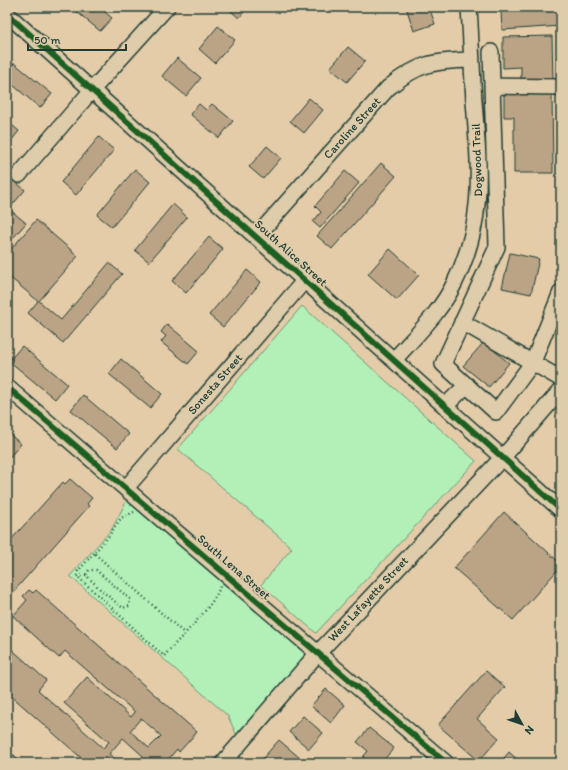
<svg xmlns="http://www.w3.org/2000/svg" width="568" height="770" font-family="Itim,sans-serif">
<rect width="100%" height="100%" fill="#e4cca9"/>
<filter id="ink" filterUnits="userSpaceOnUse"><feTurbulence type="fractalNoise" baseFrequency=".025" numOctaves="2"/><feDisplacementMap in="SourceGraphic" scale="8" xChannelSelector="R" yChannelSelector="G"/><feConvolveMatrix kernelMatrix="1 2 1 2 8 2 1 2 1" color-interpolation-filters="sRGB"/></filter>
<g filter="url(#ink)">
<path fill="#b3f0b7" stroke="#699676" d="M302,306L476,461L316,633L261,585L292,548L178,449Z
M127,500L304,653V658L237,736L228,716L70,576L112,529Z"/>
<path fill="#bba486" stroke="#1f3d34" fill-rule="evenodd" d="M71,7H99L112,18L100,31Z
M226,7H248L239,18Z
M406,7H429L435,24L414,31Z
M561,7V26L502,30L501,11Z
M218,26L235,40L215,63L199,49Z
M552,36L553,82H521V67L503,68V37Z
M348,47L365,61L347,82L330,68Z
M177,58L201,78L186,96L162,76Z
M14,63L52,94L40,108L7,80V71Z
M504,93H552L553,173H514V117H504Z
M309,98L323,110L304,133L290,121Z
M199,104L206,110L212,104L233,121L219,138L190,114Z
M7,121L19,131L8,145L7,144Z
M99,137L114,150L76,195L61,182Z
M267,146L281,158L263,179L249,167Z
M381,163L396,176L332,249L317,236Z
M135,169L150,182L112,227L97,215Z
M345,171L359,183L320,228L313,222L321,212L315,206Z
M7,175L25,190L9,209L26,223L7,245Z
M173,204L187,217L149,262L135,250Z
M36,220L78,256L39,301L61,320L109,263L122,274L63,343L28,313L38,301L7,275V254Z
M209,237L223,249L186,293L172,281Z
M390,249L419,275L397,300L368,274Z
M510,253L539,259L531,294L502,288Z
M247,270L261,282L223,327L209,315Z
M167,324L199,351L188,364L161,342L166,336L161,332Z
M484,342L509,363L489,387L463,366Z
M22,346L67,384L55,399L9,361Z
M121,359L162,394L150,408L109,374Z
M83,395L129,434L117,448L71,410Z
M7,432L21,444L7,460Z
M70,479L92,498L87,504L89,506L7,599V540L9,542L63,482L65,484Z
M504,512L561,564V566L513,620L454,568Z
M29,590L33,593L36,590L197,732L179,752L177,749L165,763H137L143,756L123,738L109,754L120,763H87L7,692V645L46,680L38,690L103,748L109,742L64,703L87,677L131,717L135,712L65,651L59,658L13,616L27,600L23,596ZM141,718L161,736L149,748L130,731Z
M486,671L505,687L477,719L499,738L479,761L438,725Z
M326,689L345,705L331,723L311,706Z
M303,716L323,733L309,749L289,732Z
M369,728L394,748L381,763H370L363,757L368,751L357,742Z
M279,740L301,759L297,763H269L263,758Z
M509,752L521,763H500Z"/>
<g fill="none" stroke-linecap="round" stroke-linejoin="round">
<defs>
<path id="minor" d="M7,14L561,510
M491,52L497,247L443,364L496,412L533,362L561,292
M492,86L561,87
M19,175L92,90L167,7
M256,237L388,88C418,63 434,61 471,60
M462,322L561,379
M394,360C415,336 440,313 454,284C486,220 479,169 474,101C472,70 471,38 469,7
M7,387L446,763
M445,406L467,385
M126,488L305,280
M7,761L10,763
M223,763L317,654L503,457L561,390"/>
</defs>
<use href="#minor" stroke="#1f3d34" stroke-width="18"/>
<path stroke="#1f3d34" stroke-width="2.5" stroke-dasharray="1 3" stroke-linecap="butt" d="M134,512L121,518L108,537L94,553L184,633
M94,553L78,571L77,576L164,656C177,641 217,603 220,586
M77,576L86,575L102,591L123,608L129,606L130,599L96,570H89L86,575"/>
<use href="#minor" stroke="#dfccaa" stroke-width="15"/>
<defs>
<path id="cycleway" d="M7,14L561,510
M7,387L446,763"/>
</defs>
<use href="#cycleway" stroke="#dfccaa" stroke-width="8"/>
<use href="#cycleway" stroke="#1b5e20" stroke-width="6"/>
</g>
</g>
<g text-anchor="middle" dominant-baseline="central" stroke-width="3.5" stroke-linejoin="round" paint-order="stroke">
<g font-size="12" fill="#1f3d34" stroke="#dfccaa">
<text transform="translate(352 128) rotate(-48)">Caroline Street</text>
<text transform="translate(477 160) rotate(-92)">Dogwood Trail</text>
<text transform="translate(291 253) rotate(42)">South Alice Street</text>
<text transform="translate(215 384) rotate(-49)">Sonesta Street</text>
<text transform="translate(234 567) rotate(41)">South Lena Street</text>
<text transform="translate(368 599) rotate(-47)">West Lafayette Street</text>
</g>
</g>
<rect width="568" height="770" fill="none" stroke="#dfccaa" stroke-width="24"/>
<rect x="12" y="12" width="544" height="746" fill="none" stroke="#1f3d34" stroke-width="1.5" filter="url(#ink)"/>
<g transform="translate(522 724) rotate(130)" stroke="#dfccaa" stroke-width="3" paint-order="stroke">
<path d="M0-3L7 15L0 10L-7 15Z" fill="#1f3d34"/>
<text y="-6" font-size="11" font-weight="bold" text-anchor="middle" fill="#1f3d34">N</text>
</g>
<path d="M28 44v6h98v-6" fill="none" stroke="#1f3d34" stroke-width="2"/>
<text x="34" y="44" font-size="12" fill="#1f3d34" stroke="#dfccaa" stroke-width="3" paint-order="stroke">50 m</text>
</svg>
